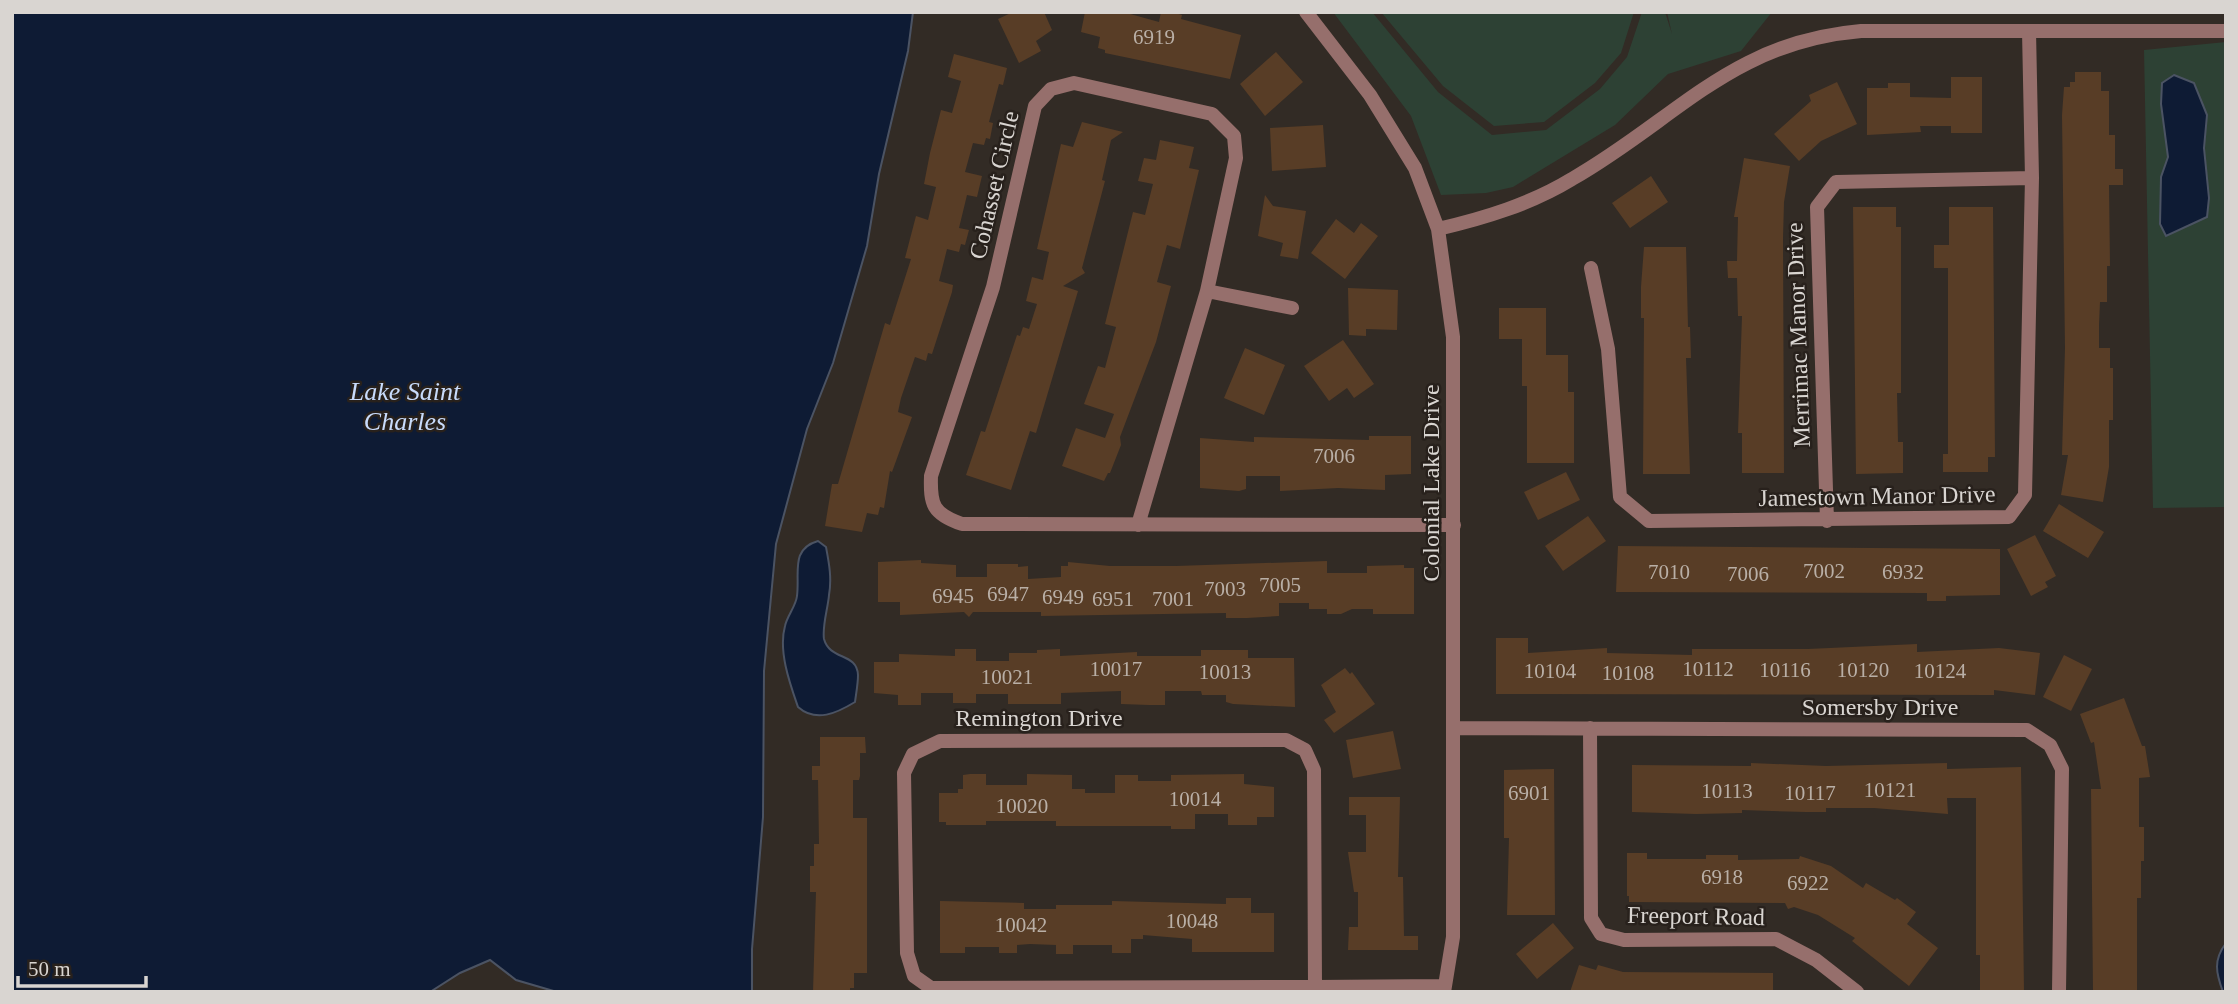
<svg xmlns="http://www.w3.org/2000/svg" width="2238" height="1004" font-family="'Times New Roman',serif">
<rect width="100%" height="100%" fill="#322b25"/>
<path fill="#2d4134" d="M1333,12H1372L1438,92L1492,135L1546,130L1600,89L1627,57L1642,12H1665L1672,34L1667,12H1772L1741,51L1668,74L1615,125L1513,187L1486,193L1441,195L1411,116Z
M1381,12H1634L1621,53L1595,83L1544,122L1494,126L1443,86Z
M2226,42V507L2153,508L2144,50Z"/>
<path fill="#0e1b34" stroke="#4b5363" stroke-width="2" d="M12,12H913L908,51L879,174L867,246L833,363L807,429L776,544L764,671L763,817L752,949V992H557L516,980L490,960L460,973L430,992H12Z
M2174,75L2194,83L2207,115L2204,148L2209,198L2207,217L2166,236L2160,224L2161,177L2168,157L2161,104L2162,83Z
M818,541L826,547C829,563 832,578 829,595C828,608 822,626 824,639C830,661 857,652 858,675C858,684 856,694 855,702C837,713 816,723 798,707C790,684 778,651 785,626C787,616 796,606 797,596C800,573 790,549 818,541Z
M2226,943V992H2223C2216,973 2213,960 2226,943Z"/>
<path fill="#583d26" d="M1013,12H1044L1052,30L1036,41L1041,51L1019,63L998,19Z
M1085,12H1123L1159,22L1161,12H1172L1182,15L1181,19L1241,35L1230,79L1105,53V50L1098,48L1100,37L1081,32Z
M1276,52L1303,82L1265,116L1240,84Z
M954,54L1007,68L1003,85L999,84L989,122L993,123L990,139L986,138L984,145L973,143L965,172L982,176L977,197L967,195L959,228L969,230L965,245L961,244L959,252L947,249L939,281L953,285L952,292L932,354L928,353L926,361L915,357L901,398L898,412L912,417L892,472L890,471L884,508L880,507L878,515L867,513L862,532L825,526L832,484H838L885,323L890,325L911,259L905,258L916,216L928,220L936,187L924,184L930,153L941,110L952,113L961,81L948,77Z
M2075,72H2101V91H2109V135H2115V169H2123V185H2109L2110,266H2107V302H2100L2099,325V348H2110V368H2113V420H2109V467L2103,502L2061,495L2068,455H2062L2065,348L2062,115L2064,87H2070V82H2075Z
M1951,77H1982V133H1951V126H1920L1921,132L1867,135V88H1888V83H1910V97L1951,98Z
M1837,82L1857,124L1821,141L1799,161L1774,134L1811,101L1809,95Z
M1082,122L1123,132L1111,140L1102,180L1105,181L1082,268L1085,273L1063,286L1078,291L1036,433L1030,431L1011,490L966,475L981,431L985,432L1017,335L1020,336L1023,327L1029,329L1037,304L1026,301L1032,277L1043,280L1049,252L1037,249L1061,144L1073,147Z
M1323,125L1326,167L1272,171L1270,128Z
M1160,140L1194,147L1189,168L1199,170L1180,249L1167,245L1157,282L1171,286L1156,342L1120,437L1121,445L1110,473H1108L1104,481L1062,466L1076,428L1105,438L1114,414L1084,404L1098,366L1105,368L1116,327L1105,324L1133,212L1145,215L1153,184L1138,181L1144,158L1156,160Z
M1744,158L1790,166L1784,202L1783,238L1784,473H1742V433H1738L1742,316H1738L1737,278H1728L1727,261H1737L1738,217H1734Z
M1651,176L1668,202L1630,228L1612,203Z
M1265,195L1273,206L1306,211L1298,259L1280,256L1283,243L1258,236Z
M1853,207H1896V227H1901V393H1897L1898,442H1903V473L1856,474Z
M1949,207H1993L1995,457H1988V472H1943V454H1948V268H1934V245H1949Z
M1336,219L1354,233L1361,223L1378,236L1345,279L1311,253Z
M1644,247H1686L1688,327H1690L1691,358H1686L1690,474H1643L1644,318H1641V287Z
M1348,288L1398,290L1397,330L1366,329V336L1349,335Z
M1499,308H1546V355H1568V392H1574V463H1527V386H1522V339H1499Z
M1343,340L1374,384L1354,398L1347,388L1329,401L1304,366Z
M1245,348L1285,365L1264,415L1224,398Z
M1369,436H1411V474L1385,475V490L1338,488L1280,491V476H1246V489L1239,491L1200,488V438L1254,442V437L1369,440Z
M1566,472L1580,500L1538,520L1524,492Z
M2059,504L2104,532L2088,558L2043,531Z
M1588,516L1606,541L1563,571L1545,546Z
M2035,535L2056,576L2045,582L2048,587L2031,596L2007,549Z
M1618,546L2000,549V595L1946,596V601H1927V593L1616,592Z
M921,560V563L956,565V577H987V564H1018V567L1028,566V579L1061,577V566H1068V562L1110,566H1176L1327,561V573H1367V566L1404,565V568H1414V614H1373V609H1352L1341,614H1327V609H1309V603H1279V616L1247,618H1226V613L1041,616V612H973L969,617L964,612L900,615V602H878V562Z
M1496,638H1528V653L1607,648V653L1692,655V649H1808L1917,644V652L1999,648L2040,653L2035,695L1994,690V695L1496,694Z
M955,649H976V661H1009V653H1037V650L1060,649V656L1137,652V656H1201V650H1248V658H1294L1295,707L1233,704L1226,702V695H1202L1201,691H1165V705H1149L1121,704V691L1061,693V704H1008V694H976V703H953V693H921V705H898V695L874,693V662H899V654L955,656Z
M2064,655L2092,669L2071,711L2043,697Z
M1345,668L1350,674L1352,672L1375,704L1334,733L1324,720L1336,712L1321,685Z
M2124,698L2142,746H2145L2150,777L2139,778V827H2144V861H2141V898H2137V992H2093L2091,789H2101L2094,742L2091,743L2080,714Z
M1393,731L1401,769L1353,778L1346,740Z
M820,737H865L866,753H860V776L859,780H853V818H867V973H854V988H850V992H813L816,892H810V866H814V844H819L818,780H812V766H820Z
M1751,763L1826,766L1947,763V769L2021,767L2024,992H1980V955H1976V798H1947L1948,814L1874,808H1826V812H1806L1742,810V813L1696,814L1632,812V765L1751,766Z
M1554,769L1555,915H1507L1509,838H1504V770Z
M970,774H986V785H1027V774L1072,775V789H1085V793H1115V775H1138V781H1171V775L1244,774V784L1274,787V817H1257V825H1228V814H1195V829H1171V826H1056V821H986V825H946V822H939V793H958V789H963V775Z
M1349,797H1400L1398,877H1403L1404,936H1418V950H1348L1349,927H1358V892H1354L1348,852H1366V815H1349Z
M1627,853H1647V859H1706V855H1738V860L1799,859L1800,856L1831,866L1863,888L1866,883L1895,900L1897,898L1916,912L1907,924L1938,948L1909,986L1852,941L1855,938L1818,915L1794,907L1788,909L1785,903L1629,902V896H1627Z
M1226,898H1251V913H1274V952H1192V939L1143,935V939H1131V953H1112V945H1073V954H1056V945L1030,944L1017,945V953H999V947H965V953H940V901L1024,903V909H1056V905H1112V901L1226,904Z
M1553,923L1574,948L1537,979L1516,954Z
M1579,965L1596,970L1598,965L1623,972L1773,973V992H1570Z"/>
<g fill="none" stroke-linecap="round" stroke-linejoin="round">
<path stroke="#966f6c" stroke-width="14" d="M1306,12L1370,95L1415,168L1438,229L1453,337V937L1444,992
M1438,229C1485,218 1531,204 1572,179C1677,119 1731,42 1861,31H2226
M1591,268L1608,349L1620,497L1649,521L2009,517L2025,495L2032,178L2029,31
M1207,291L1292,308
M1827,521L1817,207L1836,182L2032,178
M1138,525L1207,291L1236,158L1234,136L1212,114L1074,83L1051,89L1035,106L993,287L931,476C930,505 933,514 962,524L1454,525
M1455,728L2027,730L2050,745L2062,769L2059,992
M1590,728L1591,918L1601,934L1624,940L1776,939L1816,960L1857,992
M1286,740L1305,750L1314,770L1315,987L931,988L914,976L907,953L904,773L913,754L940,741Z
M1315,987L1445,986"/>
</g>
<g text-anchor="middle" dominant-baseline="central" stroke-width="5" stroke-linejoin="round" paint-order="stroke">
<g font-size="21" fill="#b9afa6">
<text x="1154" y="37">6919</text>
<text x="1334" y="456">7006</text>
<text x="1824" y="571">7002</text>
<text x="1669" y="572">7010</text>
<text x="1903" y="572">6932</text>
<text x="1748" y="574">7006</text>
<text x="1280" y="585">7005</text>
<text x="1225" y="589">7003</text>
<text x="1008" y="594">6947</text>
<text x="953" y="596">6945</text>
<text x="1063" y="597">6949</text>
<text x="1113" y="599">6951</text>
<text x="1173" y="599">7001</text>
<text x="1116" y="669">10017</text>
<text x="1708" y="669">10112</text>
<text x="1785" y="670">10116</text>
<text x="1863" y="670">10120</text>
<text x="1550" y="671">10104</text>
<text x="1940" y="671">10124</text>
<text x="1225" y="672">10013</text>
<text x="1628" y="673">10108</text>
<text x="1007" y="677">10021</text>
<text x="1890" y="790">10121</text>
<text x="1727" y="791">10113</text>
<text x="1529" y="793">6901</text>
<text x="1810" y="793">10117</text>
<text x="1195" y="799">10014</text>
<text x="1022" y="806">10020</text>
<text x="1722" y="877">6918</text>
<text x="1808" y="883">6922</text>
<text x="1192" y="921">10048</text>
<text x="1021" y="925">10042</text>
</g>
<g font-size="24" fill="#d9d5d1" stroke="#28211c">
<text transform="translate(994 185) rotate(-77)">Cohasset Circle</text>
<text transform="translate(1798 335) rotate(-92)">Merrimac Manor Drive</text>
<text transform="translate(1431 483) rotate(-90)">Colonial Lake Drive</text>
<text transform="translate(1877 496) rotate(-1)">Jamestown Manor Drive</text>
<text x="1880" y="707">Somersby Drive</text>
<text x="1039" y="718">Remington Drive</text>
<text transform="translate(1696 916) rotate(1)">Freeport Road</text>
</g>
<g font-size="26" font-style="italic" fill="#c8dbfb" stroke="#28211c">
<text x="405" y="391">Lake Saint<tspan x="405" dy="30">Charles</tspan></text>
</g>
</g>
<rect width="2238" height="1004" fill="none" stroke="#d9d5d1" stroke-width="28"/>
<path d="M18 976v10h128v-10" fill="none" stroke="#d9d5d1" stroke-width="3.5"/>
<text x="28" y="976" font-size="21" fill="#d9d5d1" stroke="#28211c" stroke-width="5" paint-order="stroke">50 m</text>
</svg>
